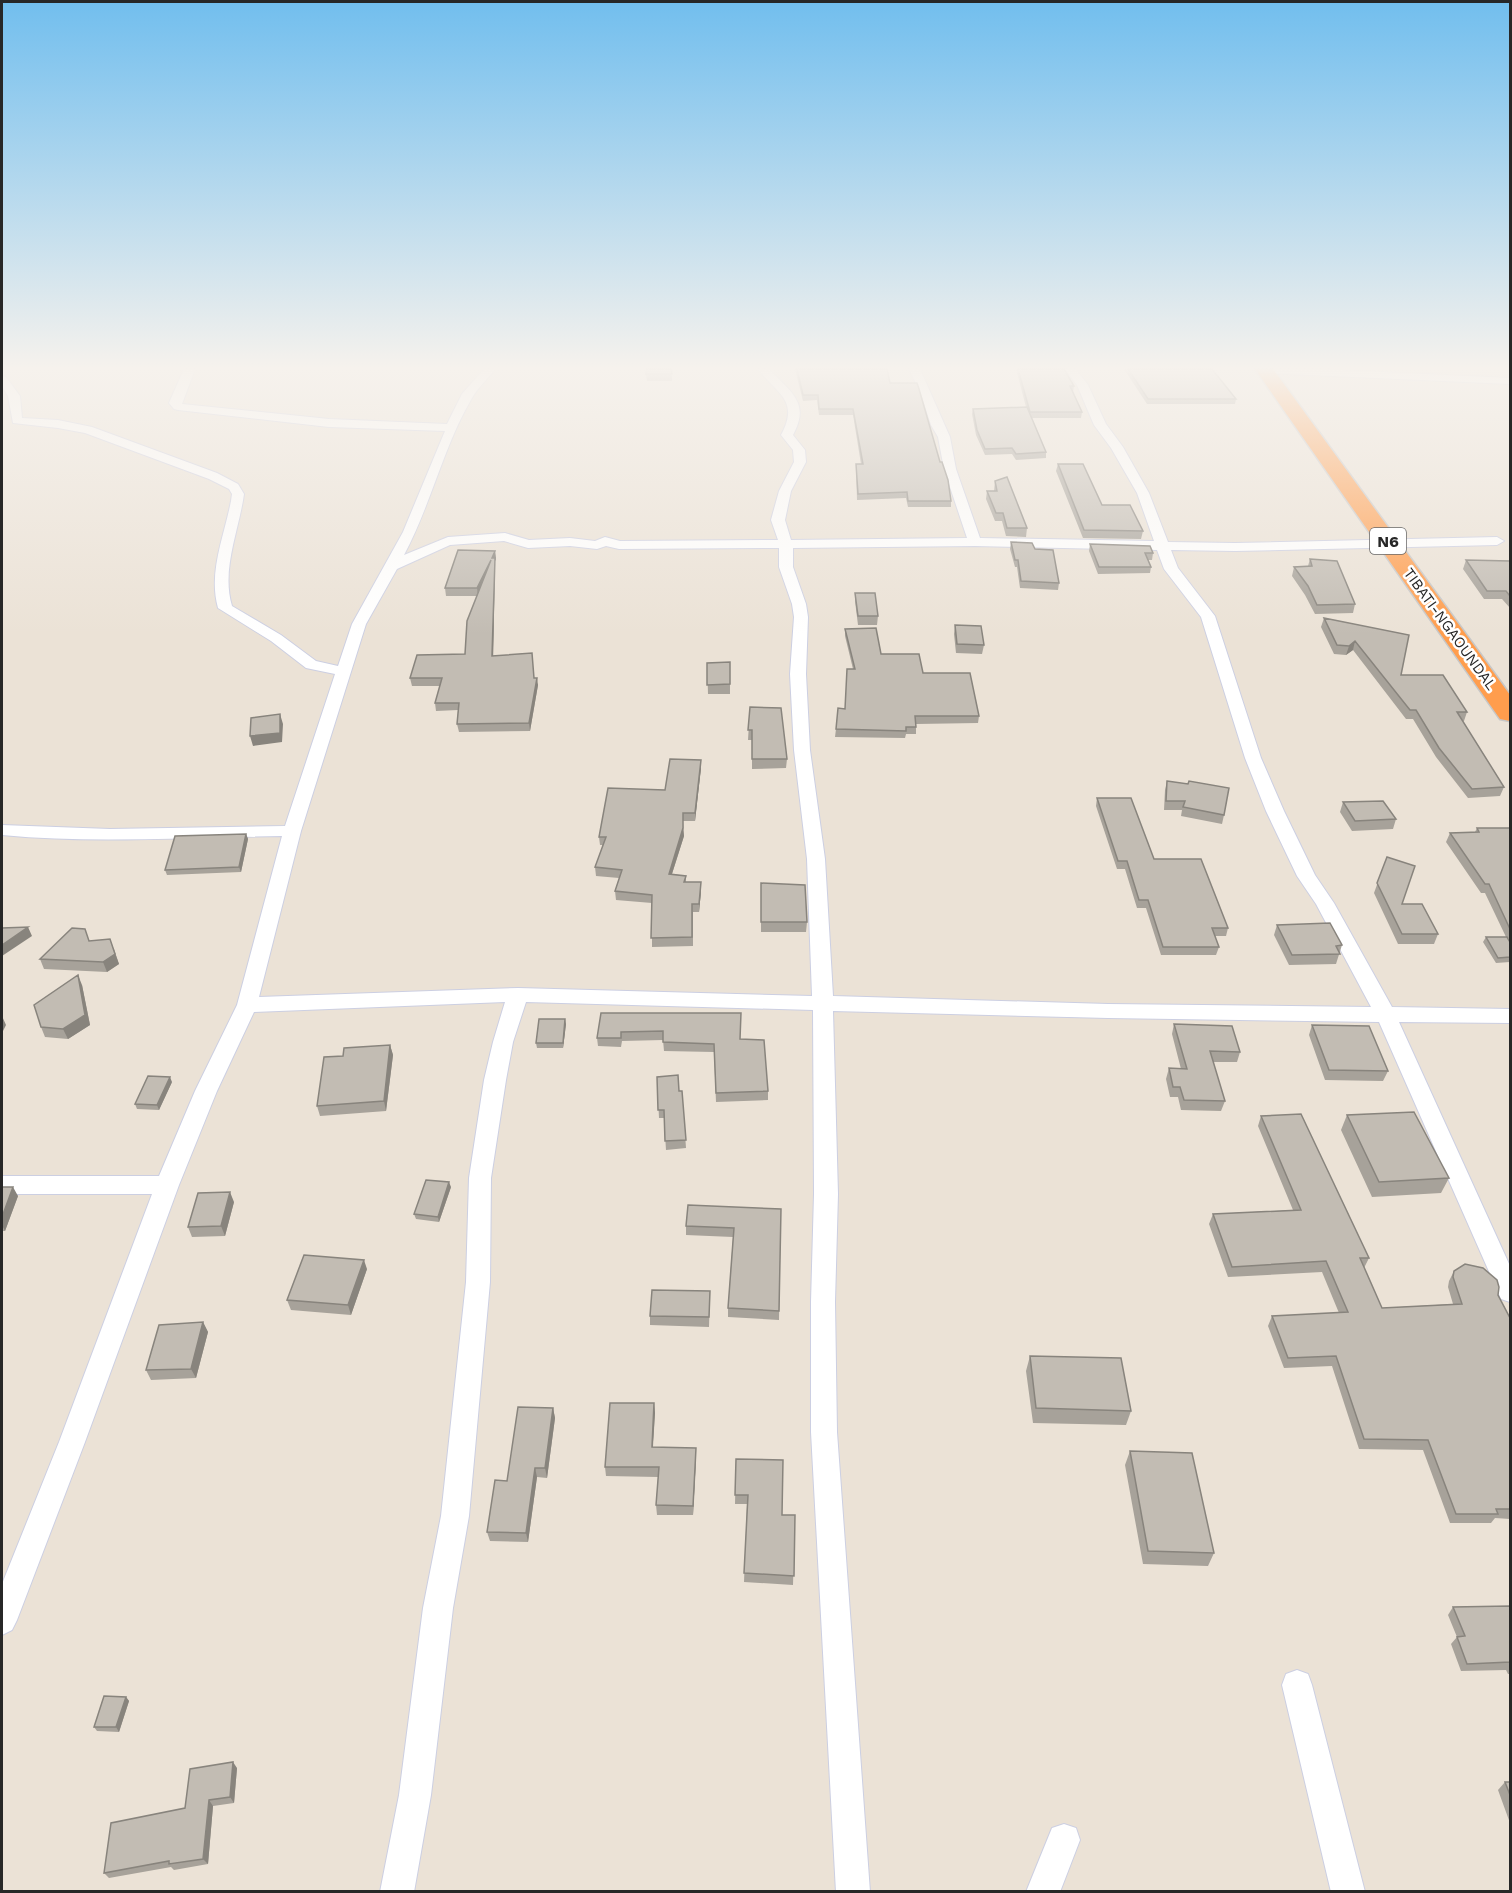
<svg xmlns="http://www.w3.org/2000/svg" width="1512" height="1893" font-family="'Work Sans',sans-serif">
<rect width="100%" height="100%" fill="#ebe2d6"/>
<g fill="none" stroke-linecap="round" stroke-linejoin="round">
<defs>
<path id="street" d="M184,369H195L182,404L329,419L447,424L462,394L484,369H495C488,379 478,387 472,398C443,447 431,505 404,555L448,537L505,533L529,540L570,538L595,541L605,537L620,541L778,540L771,520L779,491L794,462L793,450L781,435C800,400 777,394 758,369H769C790,392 811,402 793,435L805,450L806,462L791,491L785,520L791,540L967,538L944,469L938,437L931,425L921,394L909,369H920L950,437L956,469L980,538L1154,541L1137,493L1111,448L1094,425L1077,385L1065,369H1076L1088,385L1106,424L1123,447L1149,493L1168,542L1235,543L1497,537L1504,541L1497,545L1235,551L1171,550L1178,568L1215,616L1261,758L1284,811L1315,875L1334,903L1392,1007L1510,1009V1023L1399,1022L1510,1266V1302L1501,1299L1498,1292L1379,1022L1108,1018L833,1011L838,1194L835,1302L837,1432L870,1892H836L811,1432V1302L814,1194L813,1010L526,1002L513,1042L506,1080L491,1178L490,1282L469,1516L453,1608L431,1795L414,1892H380L399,1795L423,1608L441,1516L466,1282L469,1178L484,1080L493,1042L505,1002L254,1012L217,1091L179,1185L85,1442L17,1620L12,1630L2,1635V1584L59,1442L152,1194H2V1176H159L195,1091L237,1005L282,836C188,837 95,844 2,835V825L110,829L285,826L335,674L306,668L271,641L218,608C208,572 224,537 231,501L232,494L229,489L209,479L85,433L58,428L13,423L8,396L2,386V376L6,377L20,396L22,418L58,420L92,427L217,473L238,484L244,494C239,531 221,569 232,606L281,635L316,661L338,666L352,624L403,532L445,431L329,427L178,410L174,409L169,403ZM504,541L528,548L570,546L597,549L606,546L619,549L779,548V567L792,604L794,617L790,674L794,750L807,859L812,996L518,988L259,997L301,831L366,624L397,569L450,545ZM975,546L1157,550L1164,569L1201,617L1245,758L1266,811L1297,876L1316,904L1371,1007L1108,1004L833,996L825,859L810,750L806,674L808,617L806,604L793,567V548Z
M1259,369H1318L1510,378V384L1264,373Z
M1297,1670L1308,1674L1312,1685L1365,1892H1331L1282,1685L1286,1674Z
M1064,1824L1076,1828L1080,1840L1060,1892H1026L1052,1828Z"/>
<path id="highway" d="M1255,369H1273L1510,695V721L1500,719Z"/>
</defs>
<use href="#street" stroke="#cccfe2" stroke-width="2"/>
<use href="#highway" stroke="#c7c7c7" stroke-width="3"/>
<use href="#street" fill="#fff" fill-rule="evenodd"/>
<use href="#highway" fill="#ff9d4d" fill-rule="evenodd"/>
</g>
<path fill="#a7a29a" d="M672,369V381H647L646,374Z
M795,369H887L890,383L951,501V507H908L906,498L857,500L856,464H861L853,415H819L817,400L803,401Z
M1016,369H1064L1074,386L1073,392L1082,412L1081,418H1032L1046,452V458L1016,460L1012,454L985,455L976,435L972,414L973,409L1026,407Z
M1124,369H1212L1236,399L1235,404H1147Z
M1058,464L1102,505L1143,531L1141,539L1083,538L1056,471Z
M995,481L1027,528L1026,537L1006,536L1002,521H995L986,499L987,491H994Z
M1011,542L1035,549L1059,583L1058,590L1020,588L1017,567H1015L1010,549Z
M1090,544L1153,553L1152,560H1148L1151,567L1150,573L1098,574L1089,551Z
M495,551L496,559L495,561L493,656L534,678L538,685L530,731L459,732L457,724L458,710L436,711L435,703L440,686H412L410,678L465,654L477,596H446L445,588Z
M1310,559L1355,604L1353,613L1315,614L1305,595L1292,576L1294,567L1308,566Z
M1466,560L1510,561V608L1502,599H1484L1463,569Z
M855,593L878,616L877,625H858L855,601Z
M1324,618L1401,675L1467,712L1464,721H1462L1504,787L1500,796L1468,798L1436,757L1413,719H1406L1353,650L1346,655L1334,654L1321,627Z
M955,625L984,645L982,654L956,653L954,634Z
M845,629L881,654L923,673L979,716L978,723L916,724V734H906L905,738L835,737L836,729L845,709L853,669L845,636Z
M730,662V694H708L707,663Z
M750,707L787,759L786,768L752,769V740H748Z
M701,768L695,821H683L684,836L672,874L686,876V882L701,891L699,912H693V946L652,947V903L616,900L615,891L619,878L596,876L595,867L603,845H600L599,837L665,790Z
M1167,781L1188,784L1224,815L1222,824L1181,816L1182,810H1164L1165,790Z
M1097,798L1154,859L1228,928L1226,936H1215L1219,947L1216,955H1161L1146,908H1137L1125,869H1117L1096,806Z
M1343,802L1396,819L1393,829L1352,831L1340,812Z
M1477,828H1510V938H1508L1510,942V962L1496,963L1483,942L1486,937H1506L1485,893H1481L1446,842L1450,833L1475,832Z
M246,834L248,839L241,872L167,875L165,870Z
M1387,857L1402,904L1438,934L1434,944H1398L1374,893Z
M761,883L807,922L806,932H761Z
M1277,925L1342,945L1336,964L1289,965L1274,935Z
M90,941L114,949L119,964L107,972L44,969L40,959Z
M82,985L90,1025L68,1039L45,1037L41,1027Z
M601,1013L741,1022L740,1039L768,1091V1100L716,1102L714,1052L664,1051L663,1040L622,1041L621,1047L598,1046L597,1038Z
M566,1024L563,1048H537L536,1043Z
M1174,1024L1240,1052L1237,1062H1213L1225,1101L1221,1111L1181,1110L1178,1097H1170L1166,1079L1169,1068L1181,1069L1172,1034Z
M1312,1025L1388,1071L1383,1081L1325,1080L1309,1035Z
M390,1045L393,1055L386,1111L320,1116L317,1106L343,1056Z
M657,1077L679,1091H682L686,1148L666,1150L664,1118H659Z
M172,1082L159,1110L137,1109L135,1104Z
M1347,1115L1449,1178L1441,1193L1372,1197L1341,1130Z
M1261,1116L1369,1258L1364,1268L1382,1308L1453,1304L1448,1287L1449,1281L1454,1271L1498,1295L1510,1318V1519L1495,1518L1491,1523H1450L1423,1450L1359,1449L1332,1366L1284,1368L1268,1326L1272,1316L1339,1313L1322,1272L1228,1277L1209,1224L1213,1214L1293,1210L1258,1126Z
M2,1187L18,1196L5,1231H2Z
M451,1187L439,1222L416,1219L414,1214Z
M234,1202L225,1236L192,1237L188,1227Z
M781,1209L779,1320L728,1317V1308L733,1237L686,1235V1226Z
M367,1269L351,1315L291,1310L287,1300Z
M710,1291L709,1327L650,1325V1316Z
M203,1322L208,1332L196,1378L151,1380L146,1370Z
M1030,1356L1131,1411L1126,1425L1033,1423L1026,1371Z
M654,1403L655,1413L653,1447L696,1458L693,1515H657L656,1505L658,1477L606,1476L605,1467Z
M553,1408L555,1418L547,1478L537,1477L528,1542L490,1541L487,1532L507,1481Z
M1130,1451L1214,1553L1208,1566L1143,1564L1125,1465Z
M736,1459L782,1515H795L793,1585L744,1582L747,1504H735Z
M1510,1606V1674H1508L1506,1670L1461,1671L1451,1644L1457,1637L1448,1615L1453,1607Z
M126,1697L129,1701L119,1732L97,1731L94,1727Z
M237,1768L234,1803L213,1806L208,1864L174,1870L171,1867L109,1878L104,1873Z
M1505,1782H1510V1823L1498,1790Z"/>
<path fill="#88847d" d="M495,551L496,559L495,561L493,663L492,656V558Z
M491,560L478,596L477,588Z
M1355,641L1353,650L1346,655L1349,646Z
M537,678L538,685L530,731L529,723Z
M280,714L283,724L282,742L253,746L250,736Z
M701,760V768L695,821V813Z
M683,828L684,836L669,883V874Z
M246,834L248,839L241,872L239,867Z
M701,882V891L699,912V904Z
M28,927L32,936L2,956V945Z
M110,939L119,964L107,972L103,962Z
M78,975L82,985L90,1025L68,1039L63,1029Z
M2,1016L6,1025L2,1033Z
M565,1019L566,1024L563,1048V1043Z
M390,1045L393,1055L386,1111L384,1101Z
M170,1077L172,1082L159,1110L157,1105Z
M449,1182L451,1187L439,1222L438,1217Z
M13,1187L18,1196L5,1231L2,1225V1217Z
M230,1192L234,1202L225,1236L221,1226Z
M364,1260L367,1269L351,1315L348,1305Z
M203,1322L208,1332L196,1378L191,1369Z
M654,1403L655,1413L652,1456V1447Z
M553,1408L555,1418L547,1478L545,1468Z
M696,1448V1458L693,1515V1506Z
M535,1468L537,1477L528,1542L526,1533Z
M126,1697L129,1701L119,1732L116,1727Z
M233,1762L237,1768L234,1803L230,1797Z
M209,1800L213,1806L208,1864L203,1859Z"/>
<path fill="#c2bcb3" stroke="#88847d" stroke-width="1.5" d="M647,369H671L672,374H646Z
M797,369H887L890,383H917L919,389L940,462H942L948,480L951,501H908L907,492L858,494L856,464H863L853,409H819L818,395H803Z
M1018,369H1064L1074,386H1070L1082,412H1030Z
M1128,369H1212L1236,399H1148Z
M1027,407L1046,452L1016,454L1012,448L985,449L977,430L973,409Z
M1058,464H1083L1102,505H1130L1143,531L1084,530Z
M1007,477L1027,528H1007L1003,513H996L987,491H997L995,481Z
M1011,542L1032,543L1035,549L1053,550L1059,583L1021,581L1018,560H1015Z
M1090,544L1150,546L1153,553H1145L1151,567H1099Z
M458,550L495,551L492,558H495L492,656L532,653L534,678H537L529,723L457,724L459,703H435L442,678H410L417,655L465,654L467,621L491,560L477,588H445Z
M1310,559L1337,561L1355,604L1317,605L1308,586L1294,567L1312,566Z
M1466,560L1510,561V596L1506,591H1487Z
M855,593H875L878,616H858Z
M1324,618L1409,635L1401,675H1443L1467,712H1457L1504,787L1472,789L1439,748L1416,710H1410L1355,641L1349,646L1337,645Z
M955,625L981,626L984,645L957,644Z
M876,628L881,654H919L923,673H970L979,716H915L916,727H906V731L836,729L838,708L845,709L847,669H855L845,629Z
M730,662V684L707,685V663Z
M750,707L781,708L787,759H752V730H748Z
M280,714V733L250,736L251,718Z
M670,759L701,760L695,813H683V828L669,874L686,876L684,882H701L699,904H692V937L651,938L652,895L615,891L622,870L595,867L606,837H599L608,788L665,790Z
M1167,781L1188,784L1189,781L1229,788L1224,815L1183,807L1185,801H1166Z
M1097,798H1131L1154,859H1201L1228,928H1212L1219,947H1163L1148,900H1139L1127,861H1118Z
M1383,801L1396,819L1355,821L1343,802Z
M1477,828H1510V929L1489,884H1485L1450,833L1479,832Z
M246,834L239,867L165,870L175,836Z
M1387,857L1415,866L1402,904H1422L1438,934H1402L1377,883Z
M761,883L805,885L807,922H761Z
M1330,923L1342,945L1336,946L1340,954L1292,955L1277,925Z
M28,927L2,945V928Z
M72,928L85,929L89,941L110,939L115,954L103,962L40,959Z
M1486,937H1507L1510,942V957L1498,958Z
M78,975L85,1015L63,1029L41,1027L34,1005Z
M601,1013H741L740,1039L764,1040L768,1091L716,1093L714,1044L663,1042V1031L621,1032V1038H597Z
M539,1019H565L563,1043H536Z
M1174,1024L1232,1026L1240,1052L1210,1051L1225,1101L1184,1100L1180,1087H1173L1169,1068L1187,1069Z
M1312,1025L1369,1026L1388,1071L1329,1070Z
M390,1045L384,1101L317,1106L324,1057L343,1056L344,1048Z
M678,1075L679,1091H682L686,1140L665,1141L664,1110H658L657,1077Z
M148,1076L170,1077L157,1105L135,1104Z
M1414,1112L1449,1178L1379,1182L1347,1115Z
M1301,1114L1369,1258H1360L1382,1308L1462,1304L1453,1277L1454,1271L1465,1264L1483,1268L1497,1280L1499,1287L1498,1295L1510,1318V1509H1496L1498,1514H1456L1428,1440L1364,1439L1336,1356L1288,1358L1272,1316L1348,1312L1326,1261L1232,1267L1213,1214L1301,1210L1261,1116Z
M426,1180L449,1182L438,1217L414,1214Z
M2,1187H13L2,1217Z
M230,1192L221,1226L188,1227L198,1193Z
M688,1205L781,1209L779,1311L728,1308L734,1228L686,1226Z
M304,1255L364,1260L348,1305L287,1300Z
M652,1290L710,1291L709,1317L650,1316Z
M203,1322L191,1369L146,1370L159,1325Z
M1030,1356L1121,1358L1131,1411L1036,1408Z
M610,1403H654L652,1447L696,1448L693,1506L656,1505L659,1467H605Z
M518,1407L553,1408L545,1468H535L526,1533L487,1532L495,1480L507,1481Z
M1130,1451L1192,1453L1214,1553L1148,1551Z
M736,1459L783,1460L782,1515H795L794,1576L744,1573L748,1495H735Z
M1510,1606V1662L1467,1664L1457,1637L1465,1636L1453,1607Z
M104,1696L126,1697L116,1727H94Z
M233,1762L230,1797L209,1800L203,1859L169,1864V1861L104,1873L111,1823L185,1808L190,1769Z
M1505,1782H1510V1795Z"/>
<linearGradient id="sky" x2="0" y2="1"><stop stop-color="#71beee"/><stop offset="0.58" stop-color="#f6f2ed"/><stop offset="1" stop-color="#f6f2ed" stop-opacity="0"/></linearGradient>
<rect width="1512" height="634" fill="url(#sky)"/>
<g text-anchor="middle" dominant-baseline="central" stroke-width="5" stroke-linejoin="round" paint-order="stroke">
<g font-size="15" fill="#272727" stroke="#fff">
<text transform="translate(1450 629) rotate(54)">TIBATI-NGAOUNDAL</text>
</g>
<rect fill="#fff" stroke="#686868" stroke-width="1.5" x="1370" y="528" width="36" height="26" rx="4.5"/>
<g font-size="16" font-weight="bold" fill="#272727">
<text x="1388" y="541">N6</text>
</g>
</g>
<rect width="1512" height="1893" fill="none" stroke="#272727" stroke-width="6"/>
</svg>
